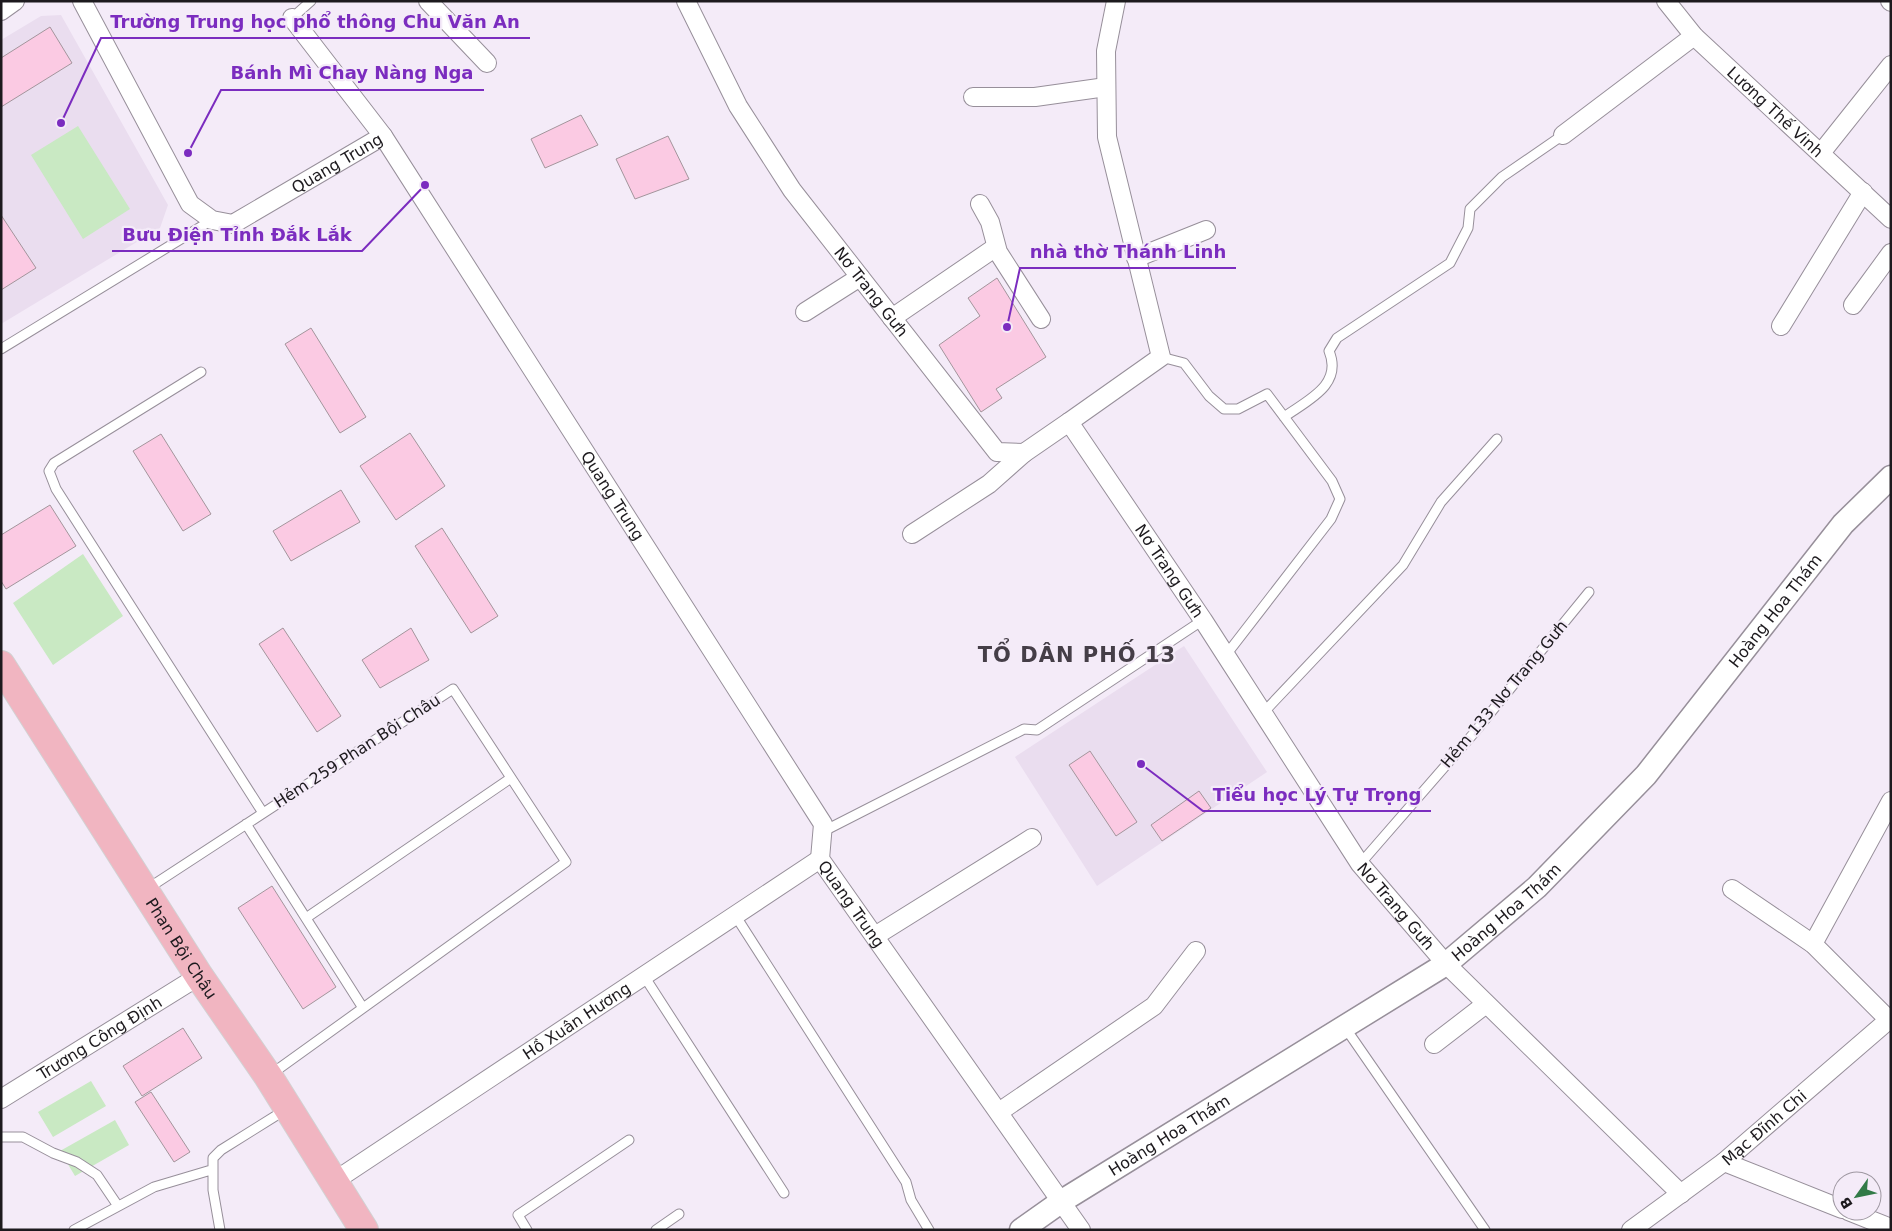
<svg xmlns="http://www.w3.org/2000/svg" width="1892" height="1231" font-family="'DejaVu Sans',sans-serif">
<rect width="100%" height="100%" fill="#f4ebf8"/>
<path fill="#eaddef" d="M61,15L168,205L160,228L1,324V40L41,16Z
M1184,646L1267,772L1097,886L1015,757Z"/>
<path fill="#c9e9c3" d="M78,126L130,209L83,239L31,155Z
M83,554L123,616L53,665L13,603Z
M91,1081L106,1106L53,1137L38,1112Z
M115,1120L129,1145L75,1176L60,1151Z"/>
<path fill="#fbcae3" stroke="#a3959c" d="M50,27L72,63L1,107V58Z
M581,115L598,145L545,168L531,139Z
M668,136L689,179L635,199L616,159Z
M1,215L36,268L1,290Z
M997,278L1046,357L996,389L1002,398L981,412L939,345L980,316L968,298Z
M311,328L366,417L340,433L285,344Z
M410,433L445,486L396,520L360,466Z
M161,434L211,514L183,531L133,451Z
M341,490L360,522L291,561L273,531Z
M50,505L76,546L6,589L1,581V535Z
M442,528L498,616L471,633L415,546Z
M283,628L341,716L317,732L259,644Z
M411,628L429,660L380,688L362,660Z
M1090,751L1137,822L1116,836L1069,765Z
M1199,791L1211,808L1162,841L1151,825Z
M272,886L336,987L303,1009L238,908Z
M183,1028L202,1058L142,1096L123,1066Z
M151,1092L190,1152L174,1162L135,1102Z"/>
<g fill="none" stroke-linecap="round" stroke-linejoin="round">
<defs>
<path id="service" d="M292,18L311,1
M1,349L212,220
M1161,357L1184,363L1209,396L1224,409H1238L1267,394L1332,481L1340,499L1331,519L1226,655
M201,372L54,463L49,471L56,489L263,813
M1284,417C1308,400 1343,385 1329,351L1337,338L1450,263L1468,228L1470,209L1502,177L1563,135
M1263,713L1403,565L1441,502L1497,439
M246,824L363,1008
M822,832L1024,729L1037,730L1203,620
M1360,864L1474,733L1589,592
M147,889L453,689L566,862L270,1075
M735,915L906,1182L911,1200L929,1230
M306,918L511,778
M644,976L784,1193
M1344,1026L1485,1230
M1,1137H23L53,1153L77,1162L97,1175L118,1206
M74,1230L154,1187L211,1170
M220,1230L213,1190V1158L221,1150L285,1110
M527,1230L518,1215L629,1140
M656,1230L679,1214"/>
<g id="minor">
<path id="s1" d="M82,1L190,204L212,220L233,224L383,136L823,824L820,859L1081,1230"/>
<path d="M428,1L487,63"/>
<path id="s2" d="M686,1L738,106L792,190L997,452L1024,453L1069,422L1203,620L1360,864L1446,964L1681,1194"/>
<path id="s3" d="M1666,1L1694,36L1891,219"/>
<path d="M1890,1L1891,2"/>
<path d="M1,11L15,1"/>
<path d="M292,18L383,136"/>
<path d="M973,97H1035L1106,87"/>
<path d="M1563,135L1694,36"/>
<path d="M1821,153L1891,65"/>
<path d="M980,204L990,222L998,252L1041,319"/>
<path d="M1136,258L1206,230"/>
<path d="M1853,305L1891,253"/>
<path d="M805,312L860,277"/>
<path d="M892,318L996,247"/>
<path d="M1781,326L1863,192"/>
<path d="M1069,422L1161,357L1107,137L1106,51L1116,1"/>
<path d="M912,534L989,484L1024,453"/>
<path d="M1732,889L1813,944L1889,1020"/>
<path d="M875,936L1032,838"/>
<path d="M1813,944L1891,801"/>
<path d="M1434,1044L1486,1004"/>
<path id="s4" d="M1,1099L199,976"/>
<path d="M999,1112L1154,1006L1196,951"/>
<path d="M1724,1162L1842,1209"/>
<path id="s5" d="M333,1182L820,859"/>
<path d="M1848,1211L1891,1228"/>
<path id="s6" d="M1631,1230L1724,1162L1891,1018"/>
</g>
<g id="tertiary">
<path id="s7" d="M1021,1230L1062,1201L1446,964L1537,887L1646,775L1843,524L1891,477"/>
</g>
<g id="primary">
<path id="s8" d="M1,665L199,976L268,1076L364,1230"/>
</g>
</defs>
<use href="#service" stroke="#978f9a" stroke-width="11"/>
<use href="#minor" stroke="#978f9a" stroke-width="20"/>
<use href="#tertiary" stroke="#978f9a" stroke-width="25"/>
<use href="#primary" stroke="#d2d1d2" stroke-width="30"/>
<use href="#service" stroke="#fff" stroke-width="9"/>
<use href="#minor" stroke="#fff" stroke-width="18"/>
<use href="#tertiary" stroke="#fff" stroke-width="22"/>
<use href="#primary" stroke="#f1b5c1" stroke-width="28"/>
</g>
<g text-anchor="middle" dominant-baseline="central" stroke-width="4.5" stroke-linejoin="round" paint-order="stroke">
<g font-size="16" fill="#1d1a1e" stroke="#f4ebf8">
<text stroke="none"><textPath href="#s3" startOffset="156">Lương Thế Vinh</textPath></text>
<text stroke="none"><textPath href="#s1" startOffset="399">Quang Trung</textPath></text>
<text stroke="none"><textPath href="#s2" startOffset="346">Nơ Trang Gưh</textPath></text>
<text stroke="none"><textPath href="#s1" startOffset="879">Quang Trung</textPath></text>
<text stroke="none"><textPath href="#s2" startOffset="811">Nơ Trang Gưh</textPath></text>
<text stroke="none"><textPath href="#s7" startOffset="986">Hoàng Hoa Thám</textPath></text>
<text transform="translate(1504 694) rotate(-50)">Hẻm 133 Nơ Trang Gưh</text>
<text transform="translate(357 751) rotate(-33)">Hẻm 259 Phan Bội Châu</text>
<text stroke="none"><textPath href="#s1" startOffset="1359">Quang Trung</textPath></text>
<text stroke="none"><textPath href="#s2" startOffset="1216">Nơ Trang Gưh</textPath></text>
<text stroke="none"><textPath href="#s7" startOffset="581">Hoàng Hoa Thám</textPath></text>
<text stroke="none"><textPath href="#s8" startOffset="336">Phan Bội Châu</textPath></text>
<text stroke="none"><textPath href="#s5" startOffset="292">Hồ Xuân Hương</textPath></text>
<text stroke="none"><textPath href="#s4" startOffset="116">Trương Công Định</textPath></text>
<text stroke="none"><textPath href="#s6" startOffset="168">Mạc Đĩnh Chi</textPath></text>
<text stroke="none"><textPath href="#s7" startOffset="176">Hoàng Hoa Thám</textPath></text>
</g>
<g font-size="21" font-weight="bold" letter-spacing="1" fill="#453e47" stroke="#f4ebf8">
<text x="1077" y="655">TỔ DÂN PHỐ 13</text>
</g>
</g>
<path fill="none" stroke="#7b2cbf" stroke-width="2" d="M61 123L101 38H530M188 153L221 90H484M425 185L362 251H112M1007 327L1020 268H1236M1141 764L1203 811H1431"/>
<g fill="#7b2cbf" stroke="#f4ebf8" stroke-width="2">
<circle cx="61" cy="123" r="5"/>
<circle cx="188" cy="153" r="5"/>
<circle cx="425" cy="185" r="5"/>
<circle cx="1007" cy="327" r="5"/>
<circle cx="1141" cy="764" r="5"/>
</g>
<g font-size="18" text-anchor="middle" font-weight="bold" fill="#7b2cbf" stroke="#f4ebf8" stroke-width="4.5" stroke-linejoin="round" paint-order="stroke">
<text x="315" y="28">Trường Trung học phổ thông Chu Văn An</text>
<text x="352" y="79">Bánh Mì Chay Nàng Nga</text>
<text x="237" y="241">Bưu Điện Tỉnh Đắk Lắk</text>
<text x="1128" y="258">nhà thờ Thánh Linh</text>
<text x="1317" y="801">Tiểu học Lý Tự Trọng</text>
</g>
<rect width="1892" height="1231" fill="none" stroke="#1d1a1e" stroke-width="5"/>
<g transform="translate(1857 1196) rotate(237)"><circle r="24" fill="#f4ebf8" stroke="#9e97a1"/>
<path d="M0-4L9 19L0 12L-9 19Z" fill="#317a47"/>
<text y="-8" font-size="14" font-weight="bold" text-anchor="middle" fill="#1d1a1e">B</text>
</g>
</svg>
